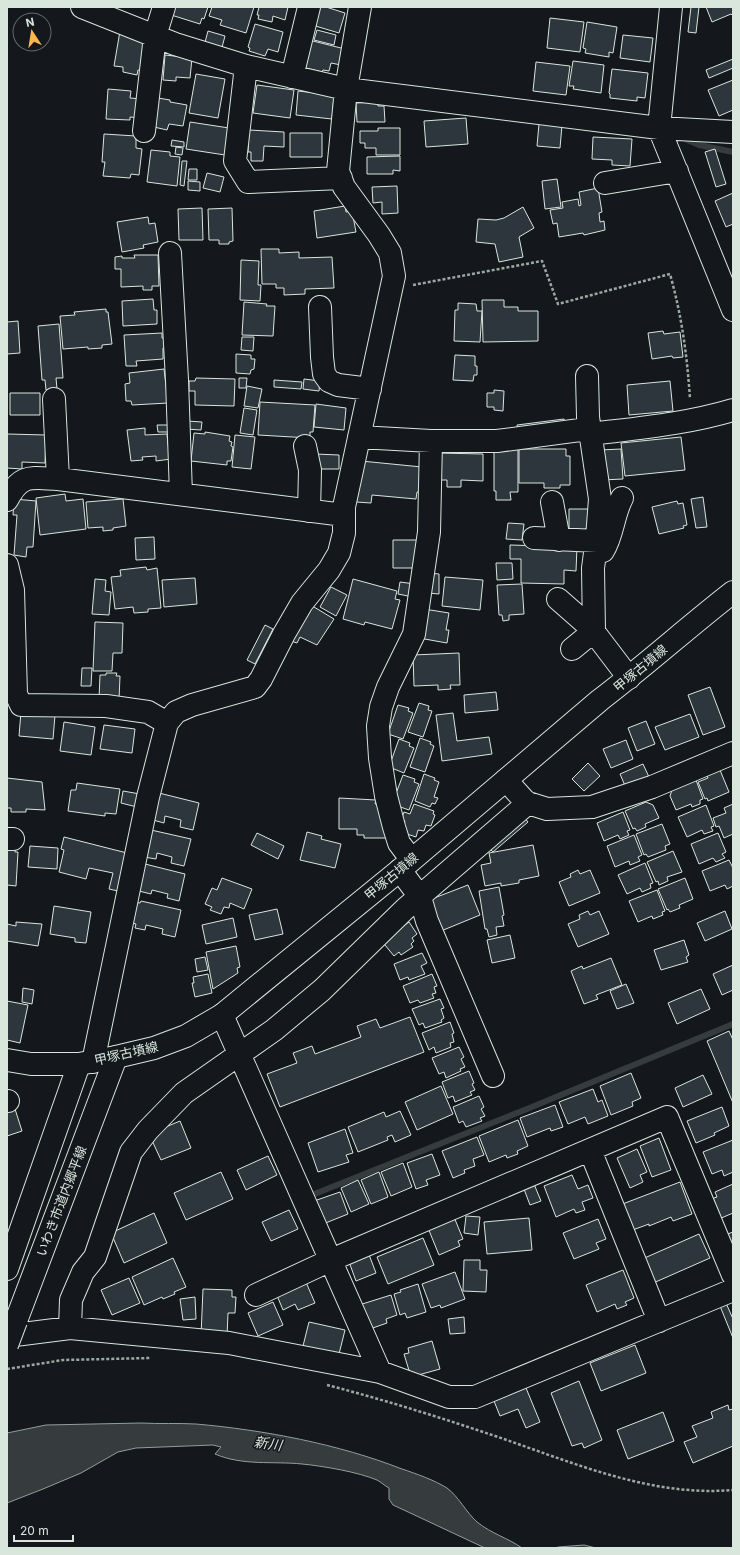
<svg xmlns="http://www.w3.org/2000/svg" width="740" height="1555" font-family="Inter,'Noto Sans JP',sans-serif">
<rect width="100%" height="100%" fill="#14181c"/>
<path fill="#363b3e" stroke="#939e99" d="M141,1423C159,1424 178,1423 196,1424C264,1430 338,1444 402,1469C417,1474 434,1480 447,1488C458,1496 466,1512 477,1522C492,1534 508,1538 522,1548H485L406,1511L393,1505L389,1499V1488C385,1486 381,1482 377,1480C358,1472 323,1466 302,1464C273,1461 243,1466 215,1454L221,1447L213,1445L136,1448L118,1452L81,1473L43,1489L7,1503V1433L46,1425Z
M584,1545L596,1548H556L558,1547Z"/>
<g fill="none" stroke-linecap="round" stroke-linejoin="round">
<path stroke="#363b3e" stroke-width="6" d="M683,138L699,145L733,152
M312,1195L527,1109L733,1024"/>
</g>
<path fill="#2c363c" stroke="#d8e6dc" d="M170,7H208L204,19L202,18L200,24L168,14Z
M212,7H254L246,33L220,25L222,20L209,16Z
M259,7H288L285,20L273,16L272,22L258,19L259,15H257Z
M317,7H326L345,13L339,33L312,25Z
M691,7H699L696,33L688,32Z
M706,7H733V16L731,14L712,22Z
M550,18L584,22L580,52L547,48Z
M587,22L617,27L613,53L609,52V57L585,53L586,49L583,48Z
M255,24L283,32L278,52L268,49L265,56L249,51L250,48L248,47Z
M317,30L336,35L334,45L314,40Z
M120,31L150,42L146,71L138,70L137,75L123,72V67L114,66Z
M208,31L225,36L221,51L204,46Z
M623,35L653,38L650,62L620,58Z
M309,40L345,49L341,65L331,63L329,71L323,70L322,72L302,67Z
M165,55L192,58L190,78L176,77V81L163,80Z
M733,59V68L709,78L706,70Z
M573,61L604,65L601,93L573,89L574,86H569Z
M536,62L570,66L566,95L533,91Z
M612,69L648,73L645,98L637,97V101L610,98V94L609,93Z
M196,74L225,79L218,118L189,113Z
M733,80V110L719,116L708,90Z
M257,85L294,90L290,118L253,113Z
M108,89L131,91L130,98L142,99L140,118L130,117V120L106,119Z
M298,91L334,95L332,119L296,115Z
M158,98L170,100V102L187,105L183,126L169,124L167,130L154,127Z
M378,102V106H384L385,122H357L356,103Z
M466,118L468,144L426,147L424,121Z
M190,122L229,128L225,155L186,149Z
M539,124L562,125L560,148L537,146Z
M378,128H400V155H376V148H365V143H360V131H378Z
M249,130L284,132V147L264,146L263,161H251V152H248Z
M290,133H322V157H290Z
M104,134L136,136V148L142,149L139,175L131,174L130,178L103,176L105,162H102Z
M593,137L632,139L630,166L612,165V160L592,159Z
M172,140L184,142V147L171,146Z
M176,147L183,148L182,155L175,154Z
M715,149L726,184L716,187L705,152Z
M151,150L170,152V156L180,157L177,186L147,182Z
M400,156V171L393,170V174H367V157Z
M182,161H187L184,186L180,185Z
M189,169H197V180H188Z
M207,173L224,177L220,192L203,188Z
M557,179L561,207L545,209L542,181Z
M188,181L200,182V191L188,190Z
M397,186L398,213L382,214V202L373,203L372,187Z
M598,188L602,212L599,213L600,222L604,221L605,230L584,235L583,233L559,237L557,223L553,224L550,210L563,208L562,202L578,199L579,206L581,205L579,192Z
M733,193V224L726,227L715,201Z
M345,206L346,212L352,211L356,232L317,238L314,211Z
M523,207L534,228L519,237L523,257L499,262L495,244L476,242L478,219L496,220L504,218Z
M202,208L203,240H179L178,209Z
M232,208L233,241L229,242V244H219V240H209L208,209Z
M148,217L149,224L155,223L158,242L143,245L144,248L122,252L117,222Z
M261,249H279V253L299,252V258L332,257L334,288L305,289V294L284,295V288H276V284H262Z
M134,255H158L159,286H152V290H143V286L121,287V269H115V257L122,256V258H135Z
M241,260L259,261L258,285H261L260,301L240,300Z
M153,299L154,310H157V324L123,326L122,301Z
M482,300H504V307H518V311H538V341L483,342Z
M244,302L267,304L266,306H275L273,336L242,335Z
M458,303L476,304L477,311H482L480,342L454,341L455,310H458Z
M106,309V312H108L112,344L102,345V348L88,349V347L63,349L60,316L75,315L74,312Z
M18,321L20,353L7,354V322Z
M59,324L63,378H56L57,389L46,390L45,380H42L38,326Z
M663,331L664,334L680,332L683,357L673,358L672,356L652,359L648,333Z
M162,333V338H165V348H163V359L136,361L137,366H126L124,335Z
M242,337H254L253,351L241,350Z
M236,354L251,355V359H255L254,369L251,370L250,374L236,373Z
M455,355L475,356V366H477V375H474L473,381L453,380Z
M164,369L168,403L132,405L131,401H126L125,384L130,383L129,373Z
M196,378L235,379L234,406L195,405V391H189V381H195Z
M239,378H247L246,388H239Z
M304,379L320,381L319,391L303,389Z
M274,380L302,382L301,389L274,387Z
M670,381L673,411L629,415L627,385Z
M247,386L262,389L258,408L244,406Z
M494,390L504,391L503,411L494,410V407H487V393H494Z
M10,393H40V415H10Z
M260,402L315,405L313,432H310V438L258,435Z
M316,404L346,408L344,430L314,427Z
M244,408L257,410L253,435L240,433Z
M564,419L565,426L518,433L517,425Z
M187,421L202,422L201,430L186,429Z
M157,425H171L172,432H158Z
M145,428V435L167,434L168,445H170L171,459L156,461V456L142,457L143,460L131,461L127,430Z
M205,432L230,436L229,441L232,442L231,446L233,447L231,461H227V465L191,461L194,433L205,434Z
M7,434L46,435L45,463L22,462V469L7,468Z
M235,435L255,437L251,469L232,467Z
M681,437L685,470L625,476L621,443Z
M494,449H518V492H510L511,500H496V491H494Z
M519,449H566V456H570V485H560V488H544V483H519Z
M621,449L623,479L602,480L600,450Z
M437,453L483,454V481L461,480V487H447V480H437Z
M315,454L339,455V469H315Z
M361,461L422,467L420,492H417L416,499L372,495L371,503L356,502Z
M65,494L66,501L83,499L86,529L40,535L36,498Z
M703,497L707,527L696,528L691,499Z
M14,499L36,501L33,547H27L26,557L14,555L17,515H13Z
M123,499L126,526L113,528V530L103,531V527L88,528L86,502Z
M677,501L678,504L683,503L687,525L683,526L684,528L659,534L652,507Z
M569,509H591V532H569Z
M508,523L524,524L522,540L506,539Z
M154,537L155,559L136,560L135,538Z
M393,540H418L417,568H393Z
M510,545L577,547L576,571L564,570V584L521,583V559H510Z
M496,563H512L513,579L497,580Z
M146,567L147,570L157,568L161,608L148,609V612L134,613L133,607L115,609L111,577L121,576L120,570Z
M428,573L439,574V594L427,593Z
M445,577L483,580L480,610L442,606Z
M195,578L197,604L164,607L162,580Z
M95,579L106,580L105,591L111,592L109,615L92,614Z
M353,579L397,591L395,599L400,600L392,629L365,622L364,625L343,619Z
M400,582L415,584L413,597L398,594Z
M522,584L524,614L509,615V620L503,621L502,615H499L497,585Z
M331,587L347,595L336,616L320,607Z
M309,604L334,619L317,645L300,637L297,643L288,640Z
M424,609L449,613L446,630H449L447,643L419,638Z
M95,622L123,623L122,653H113L112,671H93Z
M265,625L273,629L255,664L247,660Z
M459,653L460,685H450L451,689L438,690V685L414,686L413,655Z
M82,668H92L91,686H81Z
M106,673H117L116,676H120L119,700L99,699L100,675H106Z
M710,687L725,727L703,735L688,695Z
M496,692L498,710L465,713L464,695Z
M419,703L429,706L428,710L432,711L423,737L408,732Z
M398,705L409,708L408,711L413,713L403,739L388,734Z
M21,712L55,715L53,739L19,736Z
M453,713L457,741L489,737L492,754L442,761L436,715Z
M690,714L699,737L665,750L655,727Z
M646,721L655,744L637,751L628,728Z
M64,722L95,727L91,755L60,751Z
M104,725L135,729L132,753L100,749Z
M420,738L431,742L430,744L434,746L425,772L410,767Z
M399,739L410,743L409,746L414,748L404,773L389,767Z
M626,740L633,759L611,768L603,749Z
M588,763L600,776L584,791L572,779Z
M643,764L649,777L626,788L620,774Z
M720,770L729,792L708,801L707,798L705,799L698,782L708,778L707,776Z
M424,774L435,778L434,780L439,782L434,797L438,798L435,804L432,803L430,807L415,801Z
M403,775L415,779L414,782L419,784L409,810L392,804Z
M7,778L42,782L45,810L26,809V812H11V808H7Z
M696,780L703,799L700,800V804L692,807L691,804L676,810L670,796L672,790Z
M77,783L120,789L116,814L105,813V816L68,811L71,790H76Z
M123,791L140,794L137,807L121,803Z
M159,793L199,803L193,830L180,827L181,820L165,816L164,823L153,820Z
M339,798L376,800L375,804H380L386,817V838H364V835H357V829H339Z
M646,802L653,805L659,818L645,824L646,827L637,831L635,828L633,829L625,811Z
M414,804L434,811L433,814L435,815L431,826L426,825L424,831L418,830L416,837L401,832L405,821L401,820L404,812L410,814Z
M733,804V834L724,838L719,826L716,827L713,818L726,813L724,808Z
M706,805L714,826L711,827L713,831L704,834L702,830L687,837L678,817Z
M623,812L630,830L627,831L629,835L620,839L618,835L604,841L597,823Z
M523,816L528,822L493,852L487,846Z
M662,824L670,844L665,846L666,850L648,857L646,854L644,855L636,834Z
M151,830L191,839L184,866L171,863L172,857L157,853L156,859L144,857Z
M307,832L322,836L321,839L341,844L335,868L300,860Z
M257,833L284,846L278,859L251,845Z
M718,833L726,852L722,854L725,858L716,862L713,858L699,864L691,844Z
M634,835L642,855L638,857L640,861L630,865L629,861L615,867L607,846Z
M64,837L127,853L118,891L109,889L113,873L89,868L86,879L59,872L64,850L61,849Z
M7,845L15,846V852H18L16,886L7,885Z
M533,845L539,876L519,880V883L501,886V883L485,886L481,865L491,863L489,853Z
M30,846L58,848L57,869L28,867Z
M673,851L682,872L667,877L668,881L659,885L658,881L656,882L647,862Z
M729,860L733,868V886L727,889L725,885L710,891L702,871Z
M645,863L653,883L650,884L651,888L642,892L640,888L627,894L618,875Z
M145,864L185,874L179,901L167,898L168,894L152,890L151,894L139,891Z
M578,870L580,874L590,870L600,893L569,906L559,882L571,877L570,874Z
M222,878L252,889L244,909L230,903L229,908L224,907L221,914L210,910L212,907L205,904L212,888L217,890Z
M685,878L693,899L679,905L680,908L670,912L668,909L667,910L658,889Z
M468,885L480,915L441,931L429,900Z
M499,887L504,915L502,916L504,926L496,927L497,935L489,937L487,929H485L479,891Z
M657,890L665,911L662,912L663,915L653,919L652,916L638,922L629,901Z
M141,901L181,910L175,937L162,934L163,929L146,925L145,930L135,928L136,924L129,922L133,902L140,903Z
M54,906L91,912L86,943L75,942V938L50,934Z
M277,909L283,934L255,940L249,915Z
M588,911L590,915L599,911L609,934L578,947L568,924L580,919L579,915Z
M725,911L732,929L705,941L697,923Z
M233,918L237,937L206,944L202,925Z
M16,922L42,924L38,946L7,941V924L16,926Z
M409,922L417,934L412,938L414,941L411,944L413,947L401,955L399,952L394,956L380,939L399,929Z
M510,935L515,958L492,963L487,940Z
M684,940L689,955L686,957L688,962L661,970L654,950Z
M236,946L240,967L237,968L238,973L213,989L206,952Z
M422,953L427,963L421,966L425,974L409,980L408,977L400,980L394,964Z
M205,957L208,970L197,972L195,959Z
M611,958L622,985L596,995L598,999L584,1004L571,971L582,966L583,969Z
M733,965V990L722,995L713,974Z
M208,974L212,993L195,997L192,983H194L193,977Z
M432,974L437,986L434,987L436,993L432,994L434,998L420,1003L418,1000L410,1003L403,986Z
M626,984L634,1003L617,1009L610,991Z
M23,988L34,990L32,1004L22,1002Z
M701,989L710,1009L677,1024L668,1003Z
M440,999L444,1008L441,1009L444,1018L441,1020L442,1022L425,1028L423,1023L419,1025L412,1009Z
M7,1001L28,1005L20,1043L7,1040Z
M410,1017L424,1052L280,1107L267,1074L297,1063L293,1053L312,1046L315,1054L361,1037L357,1026L376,1019L380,1028Z
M450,1022L454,1033L452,1034L454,1042L450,1043L451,1047L436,1053L434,1047L429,1050L422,1033Z
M729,1031L733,1040V1103L707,1041Z
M459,1047L464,1057L461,1059L465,1067L460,1069L461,1071L446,1078L444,1072L439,1074L432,1058Z
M469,1071L474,1083L472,1084L475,1090L470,1092L472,1095L455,1102L453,1096L448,1098L442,1082Z
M631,1073L641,1098L632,1102L633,1106L611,1115L600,1086Z
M703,1075L712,1094L683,1107L675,1088Z
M441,1086L453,1114L417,1130L405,1102Z
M593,1089L598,1102L602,1100L608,1116L588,1124L585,1117L568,1124L559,1102Z
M479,1096L484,1107L481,1109L485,1116L480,1118L482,1121L466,1127L463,1121L459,1123L453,1107Z
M555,1105L563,1127L551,1131L550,1128L527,1137L520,1118Z
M722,1107L729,1126L714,1133L715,1135L696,1143L687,1121Z
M15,1109L22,1131L7,1136V1111Z
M400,1111L411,1135L395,1142L392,1135L387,1137L388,1140L358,1152L348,1127L384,1112L386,1117Z
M518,1120L528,1146L517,1151L518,1154L507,1158L506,1155L489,1162L479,1136Z
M180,1121L191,1148L161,1160L149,1134Z
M345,1129L353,1153L346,1155L349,1162L318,1172L308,1143Z
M477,1137L484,1155L473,1159L475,1166L464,1170L465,1173L453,1178L442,1151Z
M659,1138L671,1170L652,1177L640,1146Z
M733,1140V1172L724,1176L722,1170L712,1174L703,1152Z
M637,1149L647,1172L640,1175L643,1182L630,1188L617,1158Z
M432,1154L440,1175L426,1180L428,1185L416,1189L407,1163Z
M268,1156L277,1175L246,1190L237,1170Z
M403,1163L412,1187L391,1196L381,1172Z
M221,1172L233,1199L186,1220L174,1193Z
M379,1172L388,1197L371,1204L361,1180Z
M572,1175L578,1189L588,1185L593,1198L582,1202L585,1210L576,1213L574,1209L556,1217L544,1186Z
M358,1180L369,1204L351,1212L341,1188Z
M680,1182L692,1214L673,1221L671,1217L649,1226V1224L630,1231L620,1205Z
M534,1184L541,1201L530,1205L524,1189Z
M733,1184V1213L719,1219L711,1199L717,1197L715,1192Z
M340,1192L348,1214L323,1224L314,1201Z
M289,1210L298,1229L271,1241L262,1222Z
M154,1213L167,1243L124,1263L111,1233Z
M466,1216L480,1217L478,1235L464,1233Z
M454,1217L463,1239L458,1241L460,1246L439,1255L428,1228Z
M529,1218L532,1250L487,1254L484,1222Z
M598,1219L606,1239L596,1243L599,1249L574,1259L563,1233Z
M733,1232V1251L725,1235Z
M699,1234L710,1258L651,1284L640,1260Z
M423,1238L434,1265L388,1284L377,1257Z
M368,1252L376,1273L356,1281L348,1259Z
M173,1258L186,1287L174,1292L175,1294L163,1299L162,1297L144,1305L132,1277Z
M464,1260H480V1270H487L486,1292L463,1291Z
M623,1270L634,1298L625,1302L627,1305L617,1309L615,1304L597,1312L586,1285Z
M455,1272L465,1299L441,1308L440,1305L431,1308L422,1284Z
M129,1278L140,1303L112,1315L101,1290Z
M305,1280L315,1303L298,1310L295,1304L283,1310L276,1293Z
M418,1284L426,1312L407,1318L405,1313L400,1315L394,1294L401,1292L400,1290Z
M203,1289L232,1290V1297H236L235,1313H228L227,1337L201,1336Z
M391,1295L397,1315L386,1319L387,1323L367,1330L359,1305Z
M195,1297L196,1319L183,1320L180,1299Z
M273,1302L283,1325L258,1336L248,1313Z
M726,1303L733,1319V1338L720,1306Z
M464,1317L465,1333L450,1334L448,1319Z
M309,1322L345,1330L339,1354L303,1346Z
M432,1341L440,1369L411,1377L404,1354L409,1353L408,1348Z
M635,1345L646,1373L601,1391L590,1363Z
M579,1381L602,1440L584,1448L582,1443L572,1446L551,1393Z
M526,1388L540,1422L526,1428L518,1409L500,1416L494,1401Z
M728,1405L729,1410L733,1409V1446L693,1463L684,1442L697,1437L692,1426L713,1418L711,1412Z
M663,1412L674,1441L628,1459L617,1430Z"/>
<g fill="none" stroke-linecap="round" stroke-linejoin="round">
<defs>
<path id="minor" d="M82,7L175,44L246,66L346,89L659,128L733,132
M671,7L659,128L733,310
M246,66L235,161L248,182L341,178
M292,77L309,7
M144,131L155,36L164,7
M605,183L677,171
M170,253L177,380L181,494
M320,307L322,357L324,374L329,381L338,385L370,389
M54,399L58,479
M359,437L431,441H497L580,430L591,434C639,428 686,424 733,410
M305,446L310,470L309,511
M7,500C21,473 31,478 58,479L344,515
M552,502L559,540
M534,538L597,541
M603,551C613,535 613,515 622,498
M7,565L13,590L16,694L21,705L106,706L148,712L167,723
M558,599L591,628L629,678
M572,649L594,631L593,568L597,538L600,499L588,417L587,376
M506,780L524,800L528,803L547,809L592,807L652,787L733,753
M7,839H13
M411,859L399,843L394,827L386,796L380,758L378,726L381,707L388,687L414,634L429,532L431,441
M400,870L420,897L427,921L493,1076
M222,1015L380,1372
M93,1062L148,797L167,723L176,712L192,705L255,687L261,679L284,634L302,603L329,570L339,553L344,533V507L394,276L390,253L379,235L344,187L338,171L346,89L360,7
M7,1101H8
M590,1150L659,1321
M7,1269L79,1064
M256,1295L331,1260L667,1117L733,1275
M16,1321L116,1057
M70,1328L71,1300L83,1272L95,1257L131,1152L148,1130L184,1093L274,1030L322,990L405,909L528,803
M7,1336L70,1328L229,1343L380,1372L449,1397H475L733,1290"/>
<path id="major" d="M7,1060L31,1064H79L116,1057L154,1048L186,1036L222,1015L400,870L600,700C646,665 688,627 733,592"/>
</defs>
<use href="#minor" stroke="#d8e6dc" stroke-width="24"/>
<use href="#major" stroke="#d8e6dc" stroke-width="24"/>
<path stroke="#9da8a2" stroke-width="2.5" stroke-dasharray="3 2" stroke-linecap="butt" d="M413,285L542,261L558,304L670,274C682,317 687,355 690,399
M7,1369L63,1360L151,1358
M327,1385C385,1400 442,1418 498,1437C574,1463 651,1497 733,1490"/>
<use href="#minor" stroke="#14181c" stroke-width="22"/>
<use href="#major" stroke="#14181c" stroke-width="22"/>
<defs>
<path id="minor-bridge" d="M7,1345L16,1321"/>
</defs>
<use href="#minor-bridge" stroke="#d8e6dc" stroke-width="24" stroke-linecap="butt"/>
<use href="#minor-bridge" stroke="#14181c" stroke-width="22"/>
</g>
<g text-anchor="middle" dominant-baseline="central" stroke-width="3" stroke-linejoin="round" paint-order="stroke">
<g font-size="13" fill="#d8e6dc" stroke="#14181c">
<text transform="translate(640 668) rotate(-40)">甲塚古墳線</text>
<text transform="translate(391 876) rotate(-40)">甲塚古墳線</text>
<text transform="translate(126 1053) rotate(-13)">甲塚古墳線</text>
<text transform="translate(61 1201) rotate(-69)">いわき市道内郷平線</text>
</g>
<g font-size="14" font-style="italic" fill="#d8e6dc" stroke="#14181c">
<text transform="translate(268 1443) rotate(8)">新川</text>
</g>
</g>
<rect width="740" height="1555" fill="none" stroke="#d8e6dc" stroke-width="16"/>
<g transform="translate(32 32) rotate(348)"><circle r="19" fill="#14181c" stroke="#626a69"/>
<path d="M0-3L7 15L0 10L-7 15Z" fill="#ffb74d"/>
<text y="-6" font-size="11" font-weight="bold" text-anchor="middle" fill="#d8e6dc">N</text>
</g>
<path d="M14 1535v6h59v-6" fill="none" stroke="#d8e6dc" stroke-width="2"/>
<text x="20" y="1535" font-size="12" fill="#d8e6dc" stroke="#14181c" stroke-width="3" paint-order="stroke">20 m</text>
</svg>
